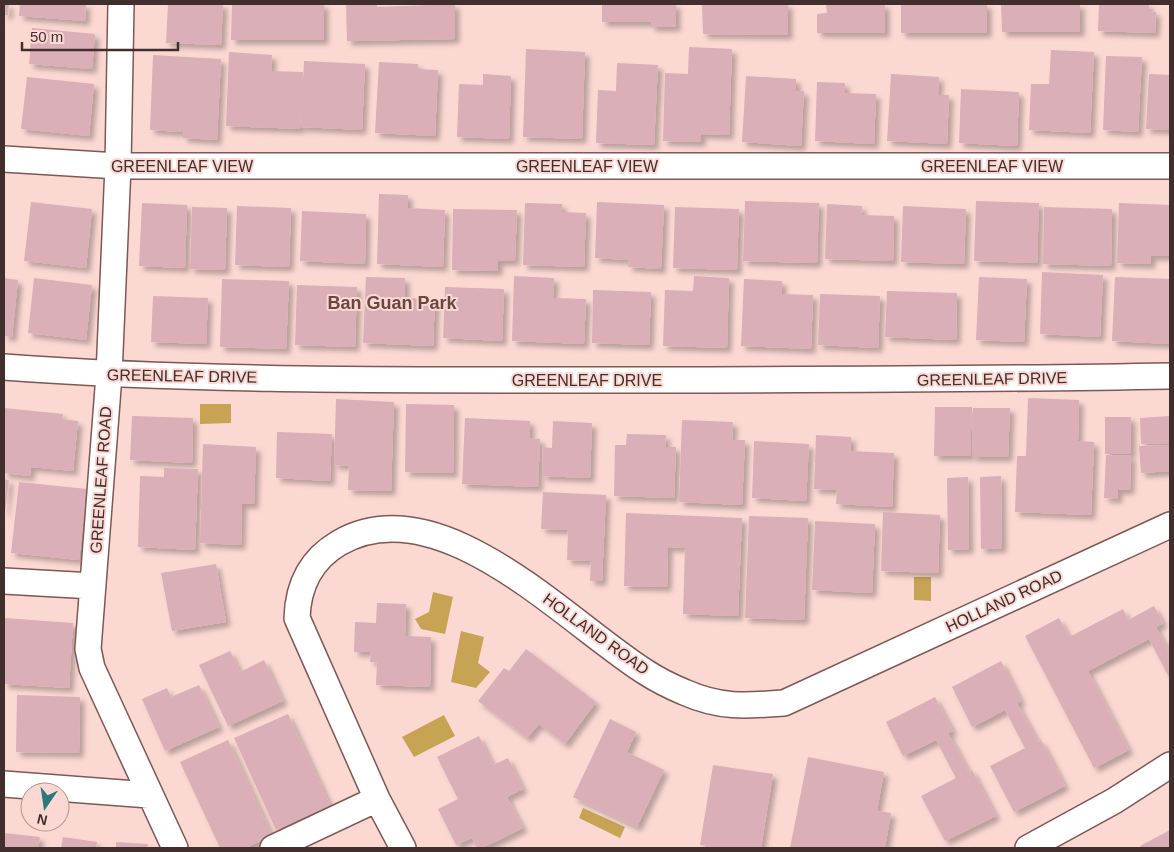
<svg xmlns="http://www.w3.org/2000/svg" width="1174" height="852" font-family="Arial,sans-serif">
<defs>
<filter id="shadow"><feDropShadow dx="4.5" dy="4.5" stdDeviation="2.5" flood-color="#0004"/></filter>
</defs>
<rect width="100%" height="100%" fill="#fcd8d3"/>
<path fill="#c7a454" d="M200,404H231V423L200,424Z
M914,577H931V601L914,600Z
M433,592L453,597L445,634L421,629L415,619L429,612Z
M461,631L484,637L478,663L490,672L476,688L451,682Z
M444,715L455,736L414,757L402,737Z
M583,808L625,827L620,838L579,818Z"/>
<path fill="#daafb7" filter="url(#shadow)" d="M4,4H9L8,15H4Z
M20,4H86L85,21L19,16Z
M168,4H223L221,45L166,43Z
M232,4H324V40H231Z
M346,4H377V7L455,4V39L347,41Z
M611,4H676V27H651V22H602V5Z
M702,4H788V35L703,34Z
M826,4H885V33H817V14L827,13Z
M901,4H987V33H901Z
M1001,4H1080V32H1002Z
M1099,4H1149V11L1156,12L1155,33L1098,31Z
M32,28L95,34L92,69L29,64Z
M689,47L732,49L729,135L701,134V142L663,141L665,73L688,74Z
M526,49L585,52L582,139L523,137Z
M1051,50L1094,52L1090,133L1029,130L1031,84H1049Z
M229,52L272,55L271,71L303,72L300,129L226,126Z
M153,55L221,59L217,140L183,138V132L150,130Z
M1106,56L1142,57L1138,132L1103,130Z
M304,61L365,64L362,130L301,127Z
M379,62L418,64V69L438,70L435,136L375,133Z
M617,63L658,65L654,145L596,143L598,90L616,91Z
M483,74L511,76L509,139L457,137L459,84L483,85Z
M891,74L939,77L938,95H949L947,144L887,141Z
M1149,74L1170,75V130L1146,129Z
M746,76L796,79V91H804L801,146L742,142Z
M27,77L94,84L89,136L21,129Z
M817,82L845,83V93L876,94L874,144L815,141Z
M961,89L1019,92L1017,146L959,143Z
M379,194L408,195V208L445,210L443,267L377,264Z
M745,201L819,203L817,263L743,261Z
M976,201L1039,203L1037,263L974,261Z
M31,202L92,209L86,268L24,261Z
M597,202L664,205L661,269L628,267L629,260L595,258Z
M142,203L187,205L185,268L139,266Z
M525,203L562,204V212L586,213L584,267L523,265Z
M1119,203L1170,205V256H1151V264L1117,263Z
M827,204L862,206L861,215L894,216L893,261L825,259Z
M237,206L291,208L289,267L235,265Z
M903,206L966,209L964,264L901,262Z
M192,207L227,208L225,270L190,269Z
M675,207L739,209L737,270L673,268Z
M1044,207L1112,209L1111,266L1043,264Z
M453,209L517,210L515,261H498V271L452,270Z
M302,211L366,214L365,264L300,261Z
M1042,272L1103,275L1100,337L1040,334Z
M514,276L554,278L553,298L586,299L584,344L512,341Z
M694,276L729,278L727,348L663,346L665,290L693,291Z
M366,277L405,278V298L435,299L433,346L363,343Z
M979,277L1027,279L1024,342L976,340Z
M1115,277L1170,279V344L1112,341Z
M4,278L18,280L12,337L4,336Z
M34,278L92,285L86,340L28,333Z
M222,279L289,281L286,349L220,347Z
M744,279L782,281V294L813,295L811,349L741,346Z
M297,285L357,287L355,347L295,345Z
M445,287L504,289L502,341L443,338Z
M593,290L651,292L649,345L592,343Z
M887,291L957,293L956,340L885,337Z
M820,294L880,296L878,348L818,345Z
M153,296L208,298L206,344L151,342Z
M1028,398L1079,400L1078,441L1094,442L1091,515L1015,512L1017,456H1026Z
M336,399L394,402L391,491L348,490L349,466L334,465Z
M406,404L454,405L453,473L405,472Z
M935,407H972L970,456H934Z
M4,408L63,414L62,419L78,421L73,471L31,467L30,476L4,473Z
M973,408H1010L1008,457H972Z
M132,416L193,418L192,463L130,460Z
M1170,416V443L1141,444L1140,418Z
M1105,417H1131V454H1105Z
M465,418L530,421V438L540,439L538,487L462,484Z
M682,420L733,422L732,440H745L742,505L679,502Z
M553,421L592,423L590,478L542,476L543,447L552,448Z
M277,432L332,434L330,481L276,478Z
M627,434L666,435L665,447H676L674,498L614,496L615,445H626Z
M816,435L851,437V451L894,453L892,507L836,504L837,490L814,489Z
M754,441L809,444L806,501L752,498Z
M203,444L256,447L254,504H242L241,545L200,543Z
M1170,445V471L1141,473L1139,446Z
M1106,455L1131,456L1130,490H1118V499L1104,498Z
M164,468L198,469L195,550L138,547L140,476L164,477Z
M1001,476L1002,548L981,549L980,477Z
M968,477L969,549L948,550L947,478Z
M4,479L9,480L5,513H4Z
M19,482L87,489L79,560L11,553Z
M543,492L606,495L602,581H590L591,561L567,560L568,530L541,529Z
M883,512L940,515L938,573L881,571Z
M626,513L742,518L738,616L683,614L685,548L668,547L667,587L624,586Z
M749,516L808,518L804,620L745,618Z
M815,521L875,524L872,593L812,590Z
M216,564L226,622L172,631L161,573Z
M377,603L406,604L405,636L431,637L430,687L376,685L377,662H370L371,652H354L355,622L376,623Z
M1154,606L1163,623L1156,627L1170,654V679L1149,639L1088,671L1129,750L1094,768L1025,636L1059,618L1069,637L1123,609L1128,620Z
M4,618L73,623L69,688L4,684Z
M526,649L596,702L565,744L539,724L527,738L478,701L504,668L509,671Z
M230,651L240,672L264,660L283,701L228,726L199,665Z
M1001,661L1021,701L1017,703L1038,742L1041,740L1065,786L1014,812L990,766L1025,748L1005,710L972,727L952,687Z
M199,685L219,727L165,751L142,699L167,688L171,697Z
M17,695L80,697L79,753L16,752Z
M935,697L953,731L948,733L969,772L972,770L996,816L945,841L921,796L956,778L936,740L903,756L886,722Z
M288,714L330,805L276,830L234,738Z
M610,719L636,732L627,752L664,770L637,827L573,797Z
M479,736L493,765L508,758L523,789L507,797L523,828L482,848H477L472,838L456,845L438,809L458,799L437,757Z
M228,740L272,836L245,848H220L180,762Z
M808,757L884,772L877,811L891,813L885,848H790Z
M713,765L773,774L761,848H722L700,845Z
M1170,830V848H1142L1140,846Z
M4,833L40,837L38,848H4Z
M63,837L97,842L96,848H61Z
M116,842L148,844L147,848H116Z"/>
<g fill="none" stroke-linecap="round" stroke-linejoin="round">
<defs>
<path id="minor" d="M121,4L118,166L109,375L88,649L92,668L175,848
M4,159L118,166H1170
M4,367C181,380 359,380 537,380C748,380 959,380 1170,376
M4,581L93,586
M4,784L149,795
M273,848L377,799
M403,848L377,799L297,618C298,586 310,560 339,543C440,484 568,624 647,673C658,680 672,687 684,692C720,708 745,706 784,703L1170,525
M1028,848L1114,801L1170,765"/>
</defs>
<use href="#minor" stroke="#7e5854" stroke-width="28"/>
<use href="#minor" stroke="#fff" stroke-width="25"/>
</g>
<g text-anchor="middle" dominant-baseline="central" stroke-width="4" stroke-linejoin="round" paint-order="stroke">
<g font-size="16" fill="#402f2d" stroke="#fcd8d3">
<text x="182" y="166">GREENLEAF VIEW</text>
<text x="587" y="166">GREENLEAF VIEW</text>
<text x="992" y="166">GREENLEAF VIEW</text>
<text transform="translate(182 376) rotate(1)">GREENLEAF DRIVE</text>
<text transform="translate(992 379) rotate(-1)">GREENLEAF DRIVE</text>
<text x="587" y="380">GREENLEAF DRIVE</text>
<text transform="translate(101 480) rotate(-86)">GREENLEAF ROAD</text>
<text transform="translate(1004 601) rotate(-25)">HOLLAND ROAD</text>
<text transform="translate(596 634) rotate(36)">HOLLAND ROAD</text>
</g>
<g font-size="18" font-weight="bold" fill="#6a4642" stroke="#fcd8d3">
<text x="392" y="303">Ban Guan Park</text>
</g>
</g>
<rect width="1174" height="852" fill="none" stroke="#402f2d" stroke-width="10"/>
<g transform="translate(45 807) rotate(193)"><circle r="24" fill="#fcd8d3" stroke="#b19491"/>
<path d="M0-4L9 19L0 12L-9 19Z" fill="#2f777f"/>
<text y="-8" font-size="14" font-weight="bold" text-anchor="middle" fill="#402f2d">N</text>
</g>
<path d="M22 42v8h156v-8" fill="none" stroke="#402f2d" stroke-width="2.5"/>
<text x="30" y="42" font-size="15" fill="#402f2d" stroke="#fcd8d3" stroke-width="4" paint-order="stroke">50 m</text>
</svg>
